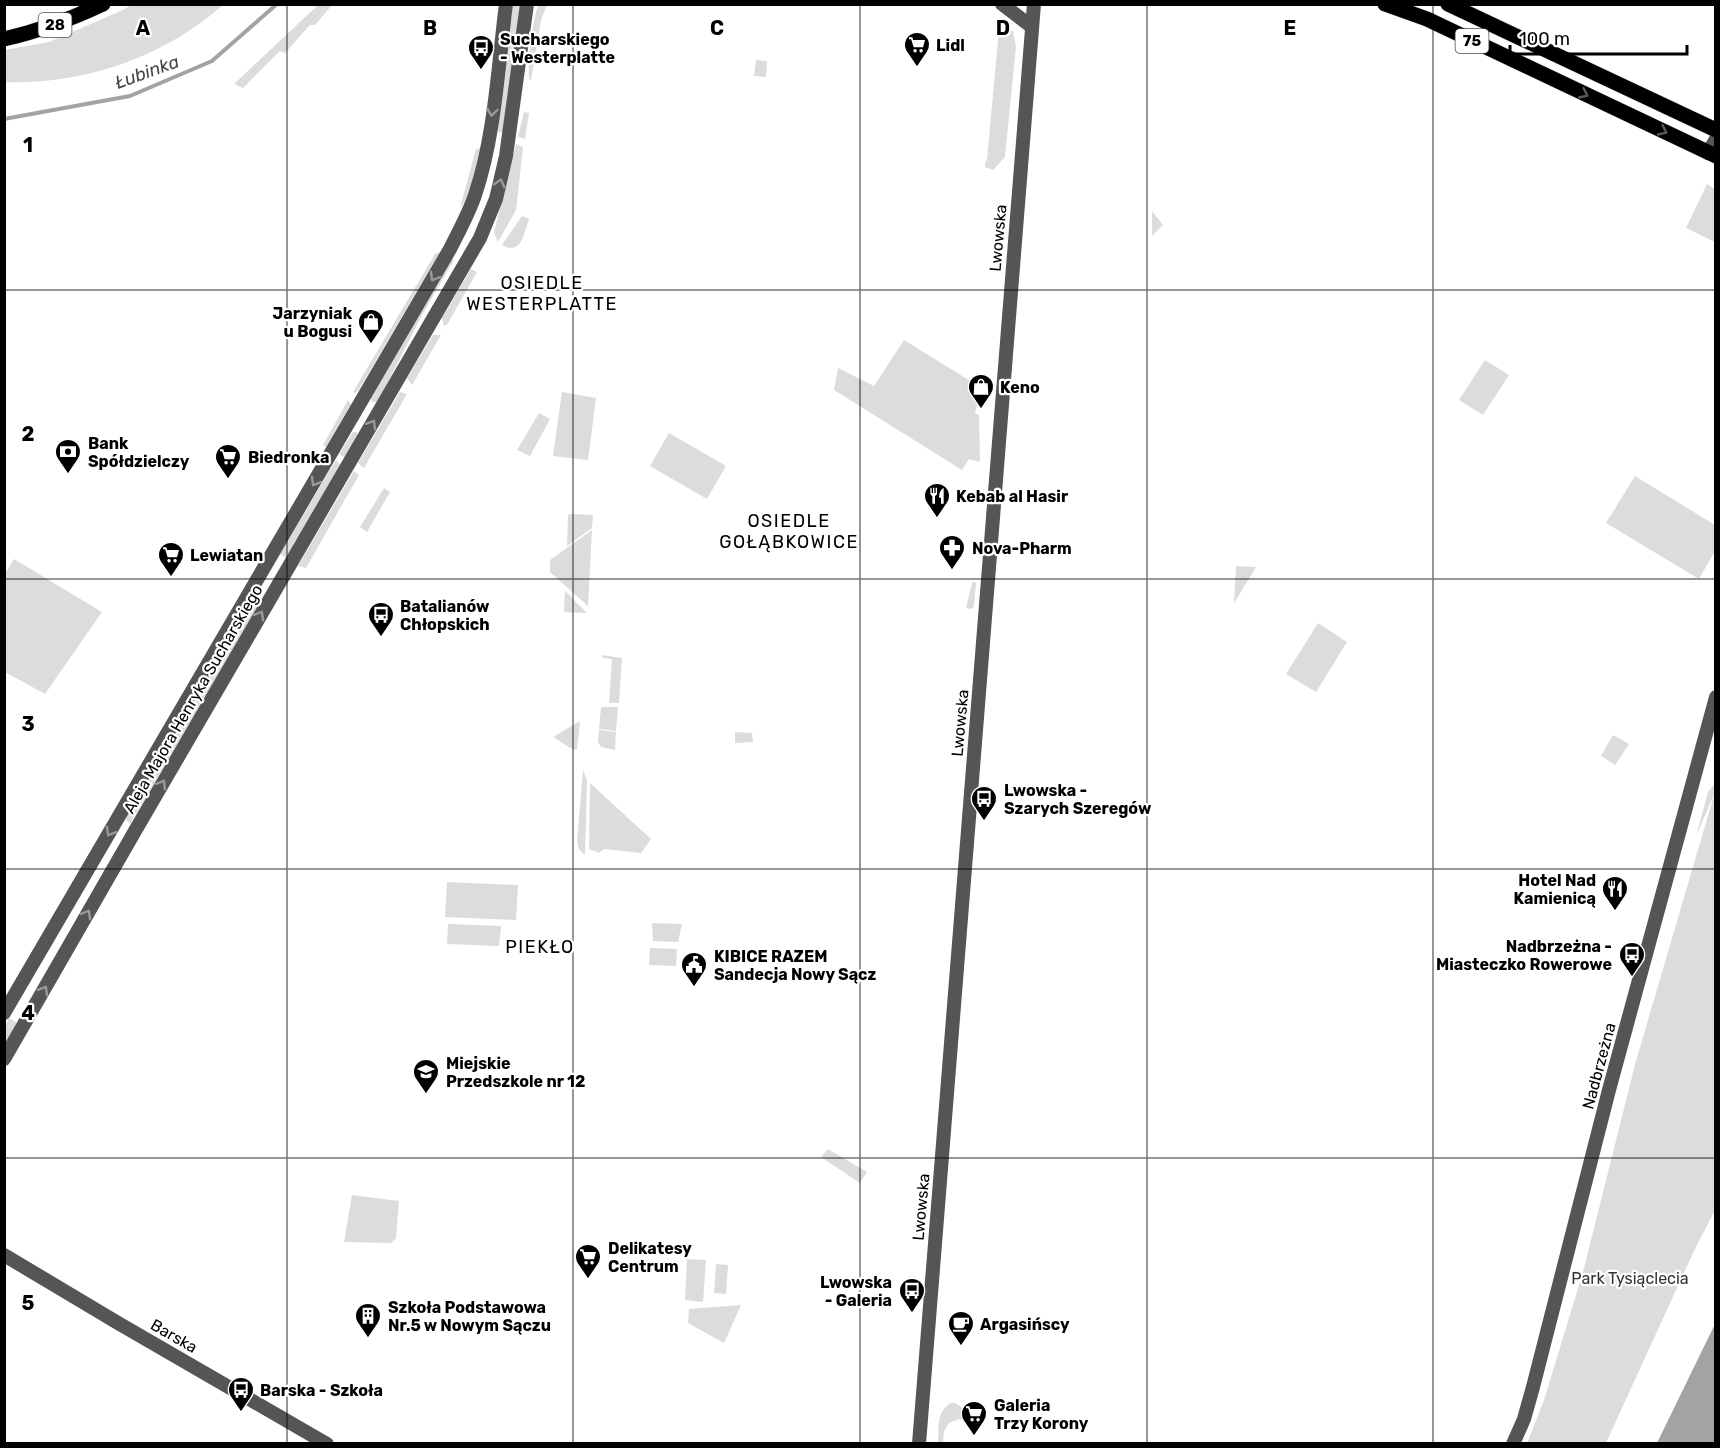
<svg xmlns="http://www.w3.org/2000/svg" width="1720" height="1448" font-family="Rubik,sans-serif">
<rect width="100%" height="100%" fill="#fff"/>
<path fill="#dcdcdc" d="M131,5H223C164,57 84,85 5,82V50L49,42L123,10Z
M318,5H332L315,25H310L285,53L280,51L243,88L234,84Z
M513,5H520L504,133L498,132L503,77Z
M538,5H547L541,20L531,80L529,79C528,53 531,30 538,5Z
M999,29L1013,31L1016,46L1005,157L993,170L985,167V163L987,160Z
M756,60L767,61L766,77L754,76Z
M524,112L529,113L525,139L518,137Z
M516,144L523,147L516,210L498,242L494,232Z
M480,148C475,167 473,193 460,208L476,149Z
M1707,184L1715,189V242L1686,228Z
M1152,211L1163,225L1152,236Z
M522,216L529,219L528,223C523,237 520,255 502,245Z
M440,252L358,391L355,393L353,392L435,254Z
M452,259L454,260L422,315L380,398L377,402H372L371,398Z
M471,269L477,272L447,325L444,326L442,318Z
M433,335H441L412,385L407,378Z
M904,340L980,387L975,413L979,415L980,462L969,459L962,470L834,390L838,368L874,386Z
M1485,360L1509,375L1483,415L1459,400Z
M400,392L407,394L364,468L358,463Z
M562,392L596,398L588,460L553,456Z
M348,400L351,404L326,447L323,445Z
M539,413L550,419L530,456L517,450Z
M353,432H357V436L345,458L339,454Z
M669,433L726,466L707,499L650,466Z
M336,460L341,465L286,558L280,554Z
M354,471L359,475L306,568L298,566Z
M1635,476L1715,525V551L1699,579L1606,523Z
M384,488L390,492L367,532L360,527Z
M570,514L593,515L592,528L567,546L568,515Z
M592,530L588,606L550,572V560Z
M14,559L102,612L45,694L5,672V574Z
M1236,566L1256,567L1234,603Z
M974,582L976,583L974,606L972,609L966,608L972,583Z
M565,591L586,612V613L564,612Z
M255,597L261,603L130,824L125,819Z
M1318,623L1347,642L1316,692L1286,674Z
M601,655L622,658L619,703H609L612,659L603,658Z
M601,707H618L616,731L599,729Z
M580,721L577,750L572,749L553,737Z
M599,730L616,732L615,750L601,747L598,742Z
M735,732L752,733L753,742L735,743Z
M1613,735L1629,744L1615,765L1601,756Z
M583,770L587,780L585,855L579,849L577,842Z
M590,783L651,839L641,853L604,849L599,853L589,849Z
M1715,783V1210L1693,1253L1606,1443H1527L1544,1400L1583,1272L1636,1061L1714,795L1696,836L1708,792Z
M447,882L518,885L516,920L445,917Z
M652,923L682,924L678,942L653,941Z
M448,924L501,926L499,946L447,944Z
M650,948L677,949L676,966L649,965Z
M9,1018L17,1023L5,1046V1026Z
M828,1149L867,1172L860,1183L821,1157Z
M352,1195L399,1201L396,1238L391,1243L344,1242Z
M687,1259L706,1260L703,1302L685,1300Z
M716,1264L728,1265L726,1294L714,1293Z
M741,1305L724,1343L688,1323L689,1309Z
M951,1403H955L978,1418L975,1423L959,1419L949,1423L944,1431L943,1443H938C939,1429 936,1411 951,1403Z"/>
<path fill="#a3a3a3" d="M1715,1324V1443H1657Z"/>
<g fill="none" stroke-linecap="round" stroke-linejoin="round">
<path stroke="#a3a3a3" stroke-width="4" d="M4,119L130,96L212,61L277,4"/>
<defs>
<path id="major" d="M1385,4L1427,19L1716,156
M1448,4L1716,130
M4,39C40,31 71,19 103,4"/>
</defs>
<use href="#major" stroke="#dbdbdb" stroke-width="16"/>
<path stroke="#555" stroke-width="14" d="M1002,4L1032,27
M1708,153L1716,139
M4,1013L450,249C459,231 469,213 475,195C495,136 498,66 506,4
M4,1059L135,831L480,238L496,199L506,156L527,4
M4,1255L118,1323L327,1444
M919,1444L1034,4
M1513,1444L1524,1419L1533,1387L1609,1090L1716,697"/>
<use href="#major" stroke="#000" stroke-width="15"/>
</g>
<defs><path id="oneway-chevron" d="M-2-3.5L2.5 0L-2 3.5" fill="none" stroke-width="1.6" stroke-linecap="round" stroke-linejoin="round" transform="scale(1.5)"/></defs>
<g stroke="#595959">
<use href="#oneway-chevron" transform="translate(1584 94) rotate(25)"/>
<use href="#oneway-chevron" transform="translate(1663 131) rotate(25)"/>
</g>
<g stroke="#999">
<use href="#oneway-chevron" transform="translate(492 112) rotate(98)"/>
<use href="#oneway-chevron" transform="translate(500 183) rotate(-75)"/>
<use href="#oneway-chevron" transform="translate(434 277) rotate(120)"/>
<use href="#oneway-chevron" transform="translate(372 424) rotate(-59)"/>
<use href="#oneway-chevron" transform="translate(315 482) rotate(120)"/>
<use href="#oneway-chevron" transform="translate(260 615) rotate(-60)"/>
<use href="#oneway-chevron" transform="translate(162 784) rotate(-59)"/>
<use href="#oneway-chevron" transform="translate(110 832) rotate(120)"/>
<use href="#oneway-chevron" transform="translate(87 914) rotate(-60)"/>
<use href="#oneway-chevron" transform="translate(44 990) rotate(-60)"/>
</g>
<path fill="none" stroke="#000" stroke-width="1.5" stroke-opacity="0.55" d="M287,4V1444M573,4V1444M860,4V1444M1147,4V1444M1433,4V1444M4,290H1716M4,579H1716M4,869H1716M4,1158H1716"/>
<defs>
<symbol id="supermarket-pin" viewBox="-11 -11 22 30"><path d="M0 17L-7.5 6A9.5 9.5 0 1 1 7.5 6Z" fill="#000" stroke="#fff"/><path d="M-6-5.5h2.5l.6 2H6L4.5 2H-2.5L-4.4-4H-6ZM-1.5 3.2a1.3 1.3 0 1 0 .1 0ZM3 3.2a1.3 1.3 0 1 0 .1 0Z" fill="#fff"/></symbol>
<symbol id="bus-pin" viewBox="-11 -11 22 30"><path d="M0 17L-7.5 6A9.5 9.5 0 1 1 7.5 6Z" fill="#000" stroke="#fff"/><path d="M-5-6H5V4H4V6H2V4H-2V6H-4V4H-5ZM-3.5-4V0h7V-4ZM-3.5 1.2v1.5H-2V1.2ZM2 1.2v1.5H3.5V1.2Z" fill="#fff"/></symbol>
<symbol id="shop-pin" viewBox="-11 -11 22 30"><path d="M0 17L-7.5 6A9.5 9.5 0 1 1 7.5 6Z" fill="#000" stroke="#fff"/><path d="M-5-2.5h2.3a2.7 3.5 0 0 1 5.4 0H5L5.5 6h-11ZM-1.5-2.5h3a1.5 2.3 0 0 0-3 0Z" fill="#fff"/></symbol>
<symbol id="bank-pin" viewBox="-11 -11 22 30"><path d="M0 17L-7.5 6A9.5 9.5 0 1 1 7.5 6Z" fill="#000" stroke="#fff"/><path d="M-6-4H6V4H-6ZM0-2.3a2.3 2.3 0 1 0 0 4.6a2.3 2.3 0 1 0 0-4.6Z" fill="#fff"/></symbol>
<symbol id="restaurant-pin" viewBox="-11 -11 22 30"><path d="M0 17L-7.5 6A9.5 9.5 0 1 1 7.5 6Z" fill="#000" stroke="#fff"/><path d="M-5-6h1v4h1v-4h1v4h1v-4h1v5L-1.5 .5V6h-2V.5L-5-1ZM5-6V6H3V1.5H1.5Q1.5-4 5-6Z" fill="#fff"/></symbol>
<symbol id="pharmacy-pin" viewBox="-11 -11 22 30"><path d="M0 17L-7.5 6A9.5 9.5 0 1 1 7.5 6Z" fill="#000" stroke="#fff"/><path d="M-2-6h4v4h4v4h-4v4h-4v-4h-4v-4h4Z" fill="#fff"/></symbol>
<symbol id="civic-pin" viewBox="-11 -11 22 30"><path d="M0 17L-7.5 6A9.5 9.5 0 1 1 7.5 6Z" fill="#000" stroke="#fff"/><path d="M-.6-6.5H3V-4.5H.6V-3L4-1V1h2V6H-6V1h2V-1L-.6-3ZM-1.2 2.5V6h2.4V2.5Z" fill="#fff"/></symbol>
<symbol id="school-pin" viewBox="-11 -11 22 30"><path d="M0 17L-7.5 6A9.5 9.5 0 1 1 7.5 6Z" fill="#000" stroke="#fff"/><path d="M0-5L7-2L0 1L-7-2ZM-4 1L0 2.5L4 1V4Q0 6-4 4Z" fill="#fff"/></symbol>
<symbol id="building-pin" viewBox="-11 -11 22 30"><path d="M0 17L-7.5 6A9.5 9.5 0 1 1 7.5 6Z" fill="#000" stroke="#fff"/><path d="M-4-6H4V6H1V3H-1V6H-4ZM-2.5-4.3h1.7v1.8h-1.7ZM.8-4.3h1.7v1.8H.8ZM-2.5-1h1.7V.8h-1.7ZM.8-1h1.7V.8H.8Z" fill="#fff"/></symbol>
<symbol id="cafe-pin" viewBox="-11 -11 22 30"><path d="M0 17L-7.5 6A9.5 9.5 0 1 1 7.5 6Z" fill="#000" stroke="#fff"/><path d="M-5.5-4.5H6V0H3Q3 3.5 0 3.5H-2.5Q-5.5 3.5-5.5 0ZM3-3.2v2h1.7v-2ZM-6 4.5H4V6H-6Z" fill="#fff"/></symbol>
</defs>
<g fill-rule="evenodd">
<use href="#supermarket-pin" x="902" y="30" width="30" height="40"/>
<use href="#bus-pin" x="466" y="33" width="30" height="40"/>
<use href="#shop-pin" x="356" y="307" width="30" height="40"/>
<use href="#shop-pin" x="966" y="372" width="30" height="40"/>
<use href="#bank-pin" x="53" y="437" width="30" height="40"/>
<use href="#supermarket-pin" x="213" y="442" width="30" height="40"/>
<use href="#restaurant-pin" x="922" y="481" width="30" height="40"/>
<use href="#pharmacy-pin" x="937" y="533" width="30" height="40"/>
<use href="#supermarket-pin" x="156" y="540" width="30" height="40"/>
<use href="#bus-pin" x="366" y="600" width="30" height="40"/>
<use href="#bus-pin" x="969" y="784" width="30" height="40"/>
<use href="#restaurant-pin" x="1600" y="874" width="30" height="40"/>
<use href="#bus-pin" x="1617" y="940" width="30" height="40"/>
<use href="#civic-pin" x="679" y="950" width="30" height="40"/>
<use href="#school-pin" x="411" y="1057" width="30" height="40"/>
<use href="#supermarket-pin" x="573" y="1242" width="30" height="40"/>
<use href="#bus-pin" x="897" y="1276" width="30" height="40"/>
<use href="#building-pin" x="353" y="1301" width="30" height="40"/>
<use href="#cafe-pin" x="946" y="1309" width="30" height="40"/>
<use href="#bus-pin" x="226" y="1375" width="30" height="40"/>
<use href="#supermarket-pin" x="959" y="1399" width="30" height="40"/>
</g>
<g text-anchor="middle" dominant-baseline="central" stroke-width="4.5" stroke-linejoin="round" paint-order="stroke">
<g fill="#fff" stroke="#4c4c4c" stroke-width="1.5">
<rect x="38.5" y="13" width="33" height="24" rx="4.5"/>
<rect x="1455.5" y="29" width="33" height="24" rx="4.5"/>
</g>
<g font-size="15" font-weight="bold" fill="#000">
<text x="55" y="25">28</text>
<text x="1472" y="41">75</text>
</g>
<g font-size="16" font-weight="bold" fill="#000" stroke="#fff" text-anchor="start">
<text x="500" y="39">Sucharskiego<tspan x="500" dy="18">- Westerplatte</tspan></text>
<text x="936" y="45">Lidl</text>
<text x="352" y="313" text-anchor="end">Jarzyniak<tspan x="352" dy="18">u Bogusi</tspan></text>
<text x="1000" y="387">Keno</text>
<text x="88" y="443">Bank<tspan x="88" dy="18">Spółdzielczy</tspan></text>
<text x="248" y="457">Biedronka</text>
<text x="956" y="496">Kebab al Hasir</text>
<text x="972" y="548">Nova-Pharm</text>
<text x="190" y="555">Lewiatan</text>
<text x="400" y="606">Batalianów<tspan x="400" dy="18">Chłopskich</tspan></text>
<text x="1004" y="790">Lwowska -<tspan x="1004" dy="18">Szarych Szeregów</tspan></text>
<text x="1596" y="880" text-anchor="end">Hotel Nad<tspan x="1596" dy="18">Kamienicą</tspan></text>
<text x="1612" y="946" text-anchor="end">Nadbrzeżna -<tspan x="1612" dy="18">Miasteczko Rowerowe</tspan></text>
<text x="714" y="956">KIBICE RAZEM<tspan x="714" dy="18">Sandecja Nowy Sącz</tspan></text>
<text x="446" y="1063">Miejskie<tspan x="446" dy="18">Przedszkole nr 12</tspan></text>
<text x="608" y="1248">Delikatesy<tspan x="608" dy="18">Centrum</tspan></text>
<text x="892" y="1282" text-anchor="end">Lwowska<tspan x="892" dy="18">- Galeria</tspan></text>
<text x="388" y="1307">Szkoła Podstawowa<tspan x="388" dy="18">Nr.5 w Nowym Sączu</tspan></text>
<text x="980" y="1324">Argasińscy</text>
<text x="260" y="1390">Barska - Szkoła</text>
<text x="994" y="1405">Galeria<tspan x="994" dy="18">Trzy Korony</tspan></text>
</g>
<g font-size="16" fill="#000" stroke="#fff">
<text transform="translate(998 238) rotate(-85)">Lwowska</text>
<text transform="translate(193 699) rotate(-60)">Aleja Majora Henryka Sucharskiego</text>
<text transform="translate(960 723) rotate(-85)">Lwowska</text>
<text transform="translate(1599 1066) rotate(-75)">Nadbrzeżna</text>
<text transform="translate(921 1207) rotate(-85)">Lwowska</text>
<text transform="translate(174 1336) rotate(30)">Barska</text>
</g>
<g font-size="16" fill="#333" stroke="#fff">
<text x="1630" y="1278">Park Tysiąclecia</text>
</g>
<g font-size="18" font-style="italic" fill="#444" stroke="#fff">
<text transform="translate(147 72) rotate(-20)">Łubinka</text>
</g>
<g font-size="18" letter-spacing="1.5" fill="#000" stroke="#fff">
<text x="542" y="283">OSIEDLE<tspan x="542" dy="21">WESTERPLATTE</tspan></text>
<text x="789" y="521">OSIEDLE<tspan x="789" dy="21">GOŁĄBKOWICE</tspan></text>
<text x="540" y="947">PIEKŁO</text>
</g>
</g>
<g font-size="20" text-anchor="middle" font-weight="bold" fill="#000" stroke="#fff" stroke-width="4.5" stroke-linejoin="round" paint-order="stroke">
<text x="143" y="35">A</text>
<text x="430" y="35">B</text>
<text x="717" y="35">C</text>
<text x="1003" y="35">D</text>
<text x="1290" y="35">E</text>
<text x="28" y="152">1</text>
<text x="28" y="441">2</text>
<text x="28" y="731">3</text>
<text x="28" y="1020">4</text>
<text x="28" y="1310">5</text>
</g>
<rect width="1720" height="1448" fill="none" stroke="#000000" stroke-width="12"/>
<path d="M1510 45v9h177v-9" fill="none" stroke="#000000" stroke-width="3"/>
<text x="1519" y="45" font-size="18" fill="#000000" stroke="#ffffff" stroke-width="4.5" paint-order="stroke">100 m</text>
</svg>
